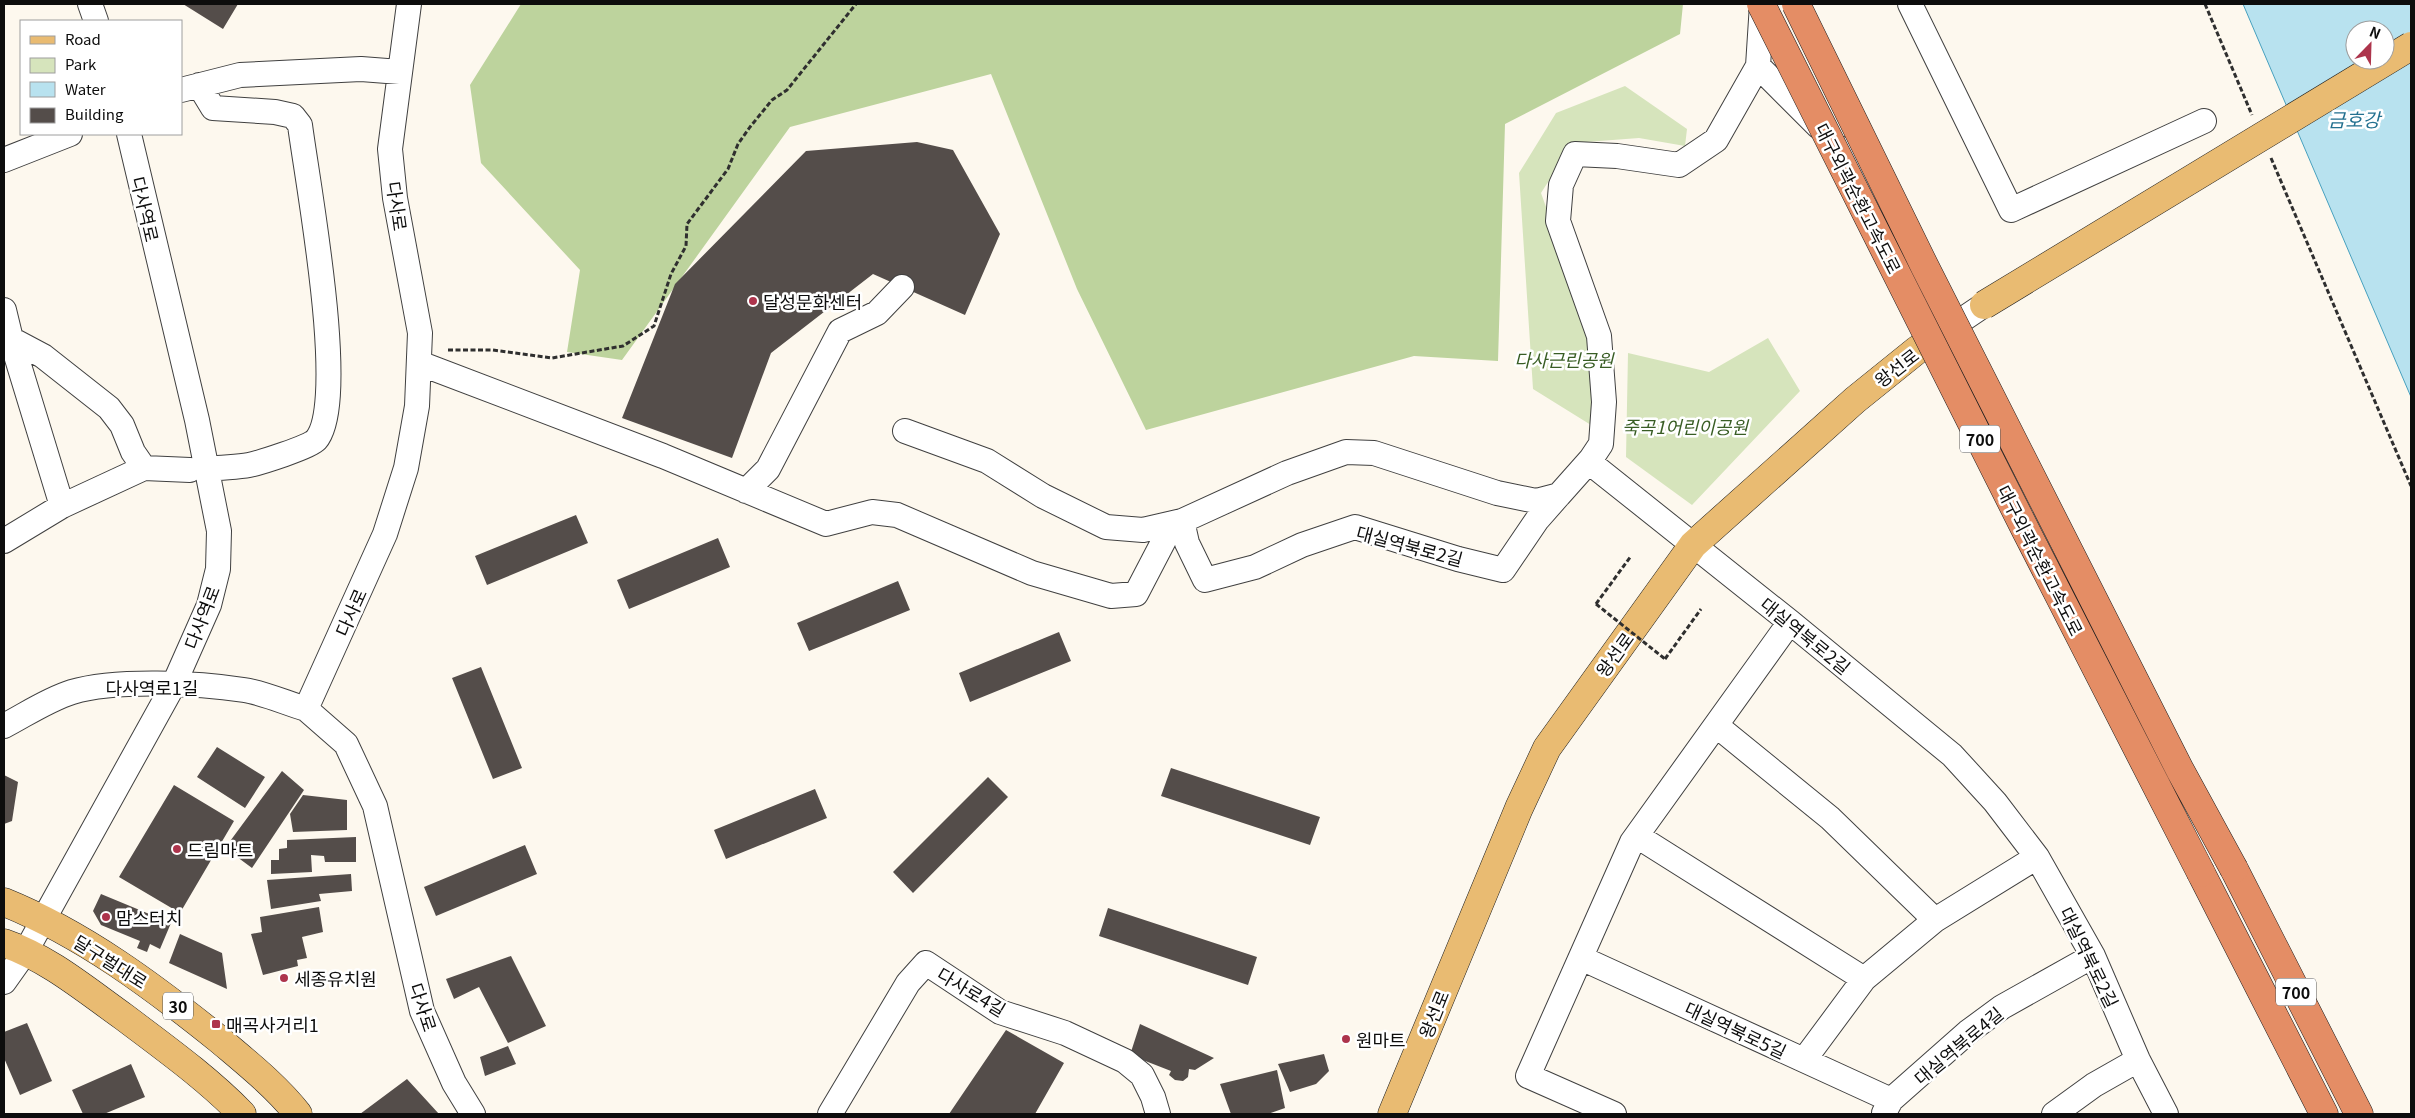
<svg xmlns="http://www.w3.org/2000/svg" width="2415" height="1118" font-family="Georgia,'Noto Sans KR',serif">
<rect width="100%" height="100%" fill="#fdf8ee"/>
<path fill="#d6e4bc" d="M1625,86L1687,129L1685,146L1639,138L1573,143L1541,193L1598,352L1599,430L1533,389L1519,173L1556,113Z
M1768,338L1800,391L1692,505L1626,457L1628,353L1709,372Z"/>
<path fill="#bdd39d" d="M521,4H1683L1680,34L1505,124L1498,361L1414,356L1146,430L1077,289L991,74L790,127L622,360L567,352L580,270L481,163L470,85Z"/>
<path fill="#b8e2ef" stroke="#47a0be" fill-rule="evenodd" d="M2243,4H2411V397ZM2355,30H2385V60H2355Z"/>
<path fill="#544d4a" d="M183,4H238L223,29Z
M917,142L953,150L1000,234L965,315L873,274L771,353L732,458L622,418L675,284L806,151Z
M576,515L588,543L487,585L475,556Z
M718,538L730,567L629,609L617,580Z
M898,581L910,610L809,651L797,623Z
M1059,632L1071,661L970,702L959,673Z
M481,667L522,768L493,779L452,678Z
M217,747L265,777L245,808L197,777Z
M1171,768L1320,817L1310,845L1161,796Z
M282,771L304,790L252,868L225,848Z
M4,775L18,782L12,821L4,824Z
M988,777L1008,797L913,893L893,872Z
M174,785L234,821L180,913L119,877Z
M815,789L827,818L726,859L714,830Z
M303,795L347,800V830L293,832L290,814Z
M356,837V862H325L324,856L311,855L312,872L271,874V860H279V849L287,848V840Z
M525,845L537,874L436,916L424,887Z
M351,874L352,891L319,894L321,901L271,909L267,880Z
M101,894L171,923L160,949L150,944L147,952L137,948L140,941L101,925L93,911Z
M319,907L323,932L302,937L307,958L297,960L298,966L263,975L251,934L262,932L260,917Z
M1108,908L1257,957L1248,985L1099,936Z
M180,934L222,953L227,989L169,963Z
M511,956L546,1026L508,1043L479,987L454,999L446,979Z
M27,1023L52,1081L20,1095L4,1058V1032Z
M1140,1024L1214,1058L1195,1070L1189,1069L1188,1077L1183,1081L1175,1080L1169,1075L1171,1071L1130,1055Z
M1006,1030L1064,1063L1035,1114H949Z
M508,1046L516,1064L485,1076L480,1057Z
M1324,1054L1329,1071L1316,1084L1290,1092L1278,1064Z
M131,1064L145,1097L104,1114H83L72,1090Z
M1277,1070L1285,1108L1268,1114H1231L1220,1084Z
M407,1079L439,1114H360Z"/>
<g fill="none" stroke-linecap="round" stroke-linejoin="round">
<defs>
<path id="minor" d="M90,4L96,21
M409,4L390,149L395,198L420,333L417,406L406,468L385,534L306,709L346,744L375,806L422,1011L454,1083L473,1114
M1762,4L1758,66L1818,126
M1910,4L2011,210L2204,121
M199,85L213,108L275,112L293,116L300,125C307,180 349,402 316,440C310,447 259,463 249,465C239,467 228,467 218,468
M181,90L240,75L361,69L400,72
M1842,149L1888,207
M4,160L70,134
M4,310L11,339L43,356L109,408L122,425L133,452L144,468L190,470
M1942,329L1944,332L1984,305
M4,341L11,339L62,506
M419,363L663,456L826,524L872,512L897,515L1032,573L1111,596L1136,594L1173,523
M905,431L987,461L1043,496L1106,527L1143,530L1182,521L1287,473L1346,452L1374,453L1497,493L1536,501L1559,495L1591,459L1601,444L1604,402L1599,336L1558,221L1561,185L1575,154L1617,156L1679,165L1716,140L1758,66
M1589,462L1790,622L1952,755L1995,802L2037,857L2093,956L2138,1060L2166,1114
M746,491L768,469L840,331L877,313L902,287
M1182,521L1187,543L1205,580L1255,567L1302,545L1355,527L1458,559L1503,570L1537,520L1559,495
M4,541L62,506L144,468
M4,726C27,714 47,700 72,692C115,679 199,683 244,690C264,693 286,703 306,709
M1717,726L1830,818L1935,920
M1637,836L1864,979
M1581,958L1891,1100
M4,982L26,951L174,684L209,605L218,569L219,531L197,420L129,134
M1804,1060L1864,979L1935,920L2037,857
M1884,1113L1891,1100L1968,1032L2002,1007L2093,956
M830,1114L908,983L926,963L1000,1012L1065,1033L1125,1061L1142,1075L1153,1097L1158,1114
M1614,1114L1528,1076L1632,842L1790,622
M2054,1114L2094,1085L2138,1060"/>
<path id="major" d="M4,902C83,934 154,987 221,1041C247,1063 277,1087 298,1114
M4,943C48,958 86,990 124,1017C165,1048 207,1078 242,1114
M1392,1114L1519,808L1547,748L1693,545L1855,400L1917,350L1944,332"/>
<path id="highway" d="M2234,869L2359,1114
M2201,873L2324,1114"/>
</defs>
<use href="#minor" stroke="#404040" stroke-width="26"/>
<use href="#major" stroke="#1e1e1e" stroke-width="29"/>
<use href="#highway" stroke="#1e1e1e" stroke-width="29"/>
<path stroke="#2f2f2f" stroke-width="3" stroke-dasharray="5 2.5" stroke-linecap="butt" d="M2205,4L2252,115
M2271,158L2411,486
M448,350H493L552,358L623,346L654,326L671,274L686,246L687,224L728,169L738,144L750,127L772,100L787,90L856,4
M1596,604L1631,556
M1665,659L1701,609"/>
<use href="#minor" stroke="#fff" stroke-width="24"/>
<use href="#major" stroke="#e9bb72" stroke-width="28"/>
<use href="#highway" stroke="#e48d65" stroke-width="28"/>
<defs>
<path id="major-bridge" d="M1984,305L2411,46"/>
<path id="highway-bridge" d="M1761,4L2026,531L2201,873
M1796,4L1925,267L2180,770L2234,869"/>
</defs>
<use href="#major-bridge" stroke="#1e1e1e" stroke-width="29" stroke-linecap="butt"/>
<use href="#highway-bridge" stroke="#1e1e1e" stroke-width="29" stroke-linecap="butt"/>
<path stroke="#2f2f2f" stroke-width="3" stroke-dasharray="5 2.5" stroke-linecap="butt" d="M1596,604L1665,659"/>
<use href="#major-bridge" stroke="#e9bb72" stroke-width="28"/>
<use href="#highway-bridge" stroke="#e48d65" stroke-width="28"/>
</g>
<g fill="#ad344c" stroke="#fff" stroke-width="2">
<circle cx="753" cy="301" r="5"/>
<circle cx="177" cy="849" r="5"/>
<circle cx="106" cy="917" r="5"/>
<circle cx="284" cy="978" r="5"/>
<rect x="211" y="1019" width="10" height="10" rx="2.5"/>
<circle cx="1346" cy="1039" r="5"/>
</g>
<g text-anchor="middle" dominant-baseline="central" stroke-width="5" stroke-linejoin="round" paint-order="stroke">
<g fill="#fff" stroke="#565656" stroke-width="1">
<rect x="1960" y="425.5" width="40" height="27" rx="4"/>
<rect x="2276" y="978.5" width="40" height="27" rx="4"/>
<rect x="163" y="992.5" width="30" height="27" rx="4"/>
</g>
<g font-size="16" font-weight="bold" fill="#0d0d0d">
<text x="1980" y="439">700</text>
<text x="2296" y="992">700</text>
<text x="178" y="1006">30</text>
</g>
<g font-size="18" fill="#0d0d0d" stroke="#fff">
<text transform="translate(1859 198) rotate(63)">대구외곽순환고속도로</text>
<text transform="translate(398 206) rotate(82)">다사로</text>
<text transform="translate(146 209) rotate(77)">다사역로</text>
<text transform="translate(1896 367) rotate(-38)">왕선로</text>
<text transform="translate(1410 545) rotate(15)">대실역북로2길</text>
<text transform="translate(2041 560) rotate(63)">대구외곽순환고속도로</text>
<text transform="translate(350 612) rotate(-66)">다사로</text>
<text transform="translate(201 617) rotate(-69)">다사역로</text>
<text transform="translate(1806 635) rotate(39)">대실역북로2길</text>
<text transform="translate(1614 654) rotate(-54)">왕선로</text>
<text x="152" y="687">다사역로1길</text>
<text transform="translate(2090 957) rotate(64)">대실역북로2길</text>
<text transform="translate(111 961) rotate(32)">달구벌대로</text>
<text transform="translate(972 991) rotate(31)">다사로4길</text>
<text transform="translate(424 1007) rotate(72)">다사로</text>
<text transform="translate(1433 1014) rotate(-68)">왕선로</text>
<text transform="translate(1736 1029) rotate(25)">대실역북로5길</text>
<text transform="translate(1958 1045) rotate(-40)">대실역북로4길</text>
</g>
<g font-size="18" fill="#0d0d0d" stroke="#fff" text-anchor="start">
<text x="763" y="301">달성문화센터</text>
<text x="187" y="849">드림마트</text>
<text x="116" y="917">맘스터치</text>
<text x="294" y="978">세종유치원</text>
<text x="226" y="1024">매곡사거리1</text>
<text x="1356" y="1039">원마트</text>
</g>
<g font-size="18" font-style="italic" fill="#385d24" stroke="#fff">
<text x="1564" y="359">다사근린공원</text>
<text x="1685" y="426">죽곡1어린이공원</text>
</g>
<g font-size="19" font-style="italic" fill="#247190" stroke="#fff">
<text x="2354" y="118">금호강</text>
</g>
</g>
<rect width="2415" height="1118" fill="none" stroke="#0d0d0d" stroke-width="10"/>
<rect x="20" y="20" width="162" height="115" fill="#ffffff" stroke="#9e9e9e"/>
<rect x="30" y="36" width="25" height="8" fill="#e9bb72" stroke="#9e9e9e"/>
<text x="65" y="45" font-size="15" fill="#0d0d0d">Road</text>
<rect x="30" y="58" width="25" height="15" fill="#d6e4bc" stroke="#9e9e9e"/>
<text x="65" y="70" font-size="15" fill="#0d0d0d">Park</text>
<rect x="30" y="82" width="25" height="15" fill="#b8e2ef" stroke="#9e9e9e"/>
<text x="65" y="95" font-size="15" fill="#0d0d0d">Water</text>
<rect x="30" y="108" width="25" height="15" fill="#544d4a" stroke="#9e9e9e"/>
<text x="65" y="120" font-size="15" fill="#0d0d0d">Building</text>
<g transform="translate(2370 45) rotate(23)"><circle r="24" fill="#ffffff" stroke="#9e9e9e"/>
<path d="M0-4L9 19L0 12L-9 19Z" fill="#ad344c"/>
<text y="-8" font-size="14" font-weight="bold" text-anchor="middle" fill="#0d0d0d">N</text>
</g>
</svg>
